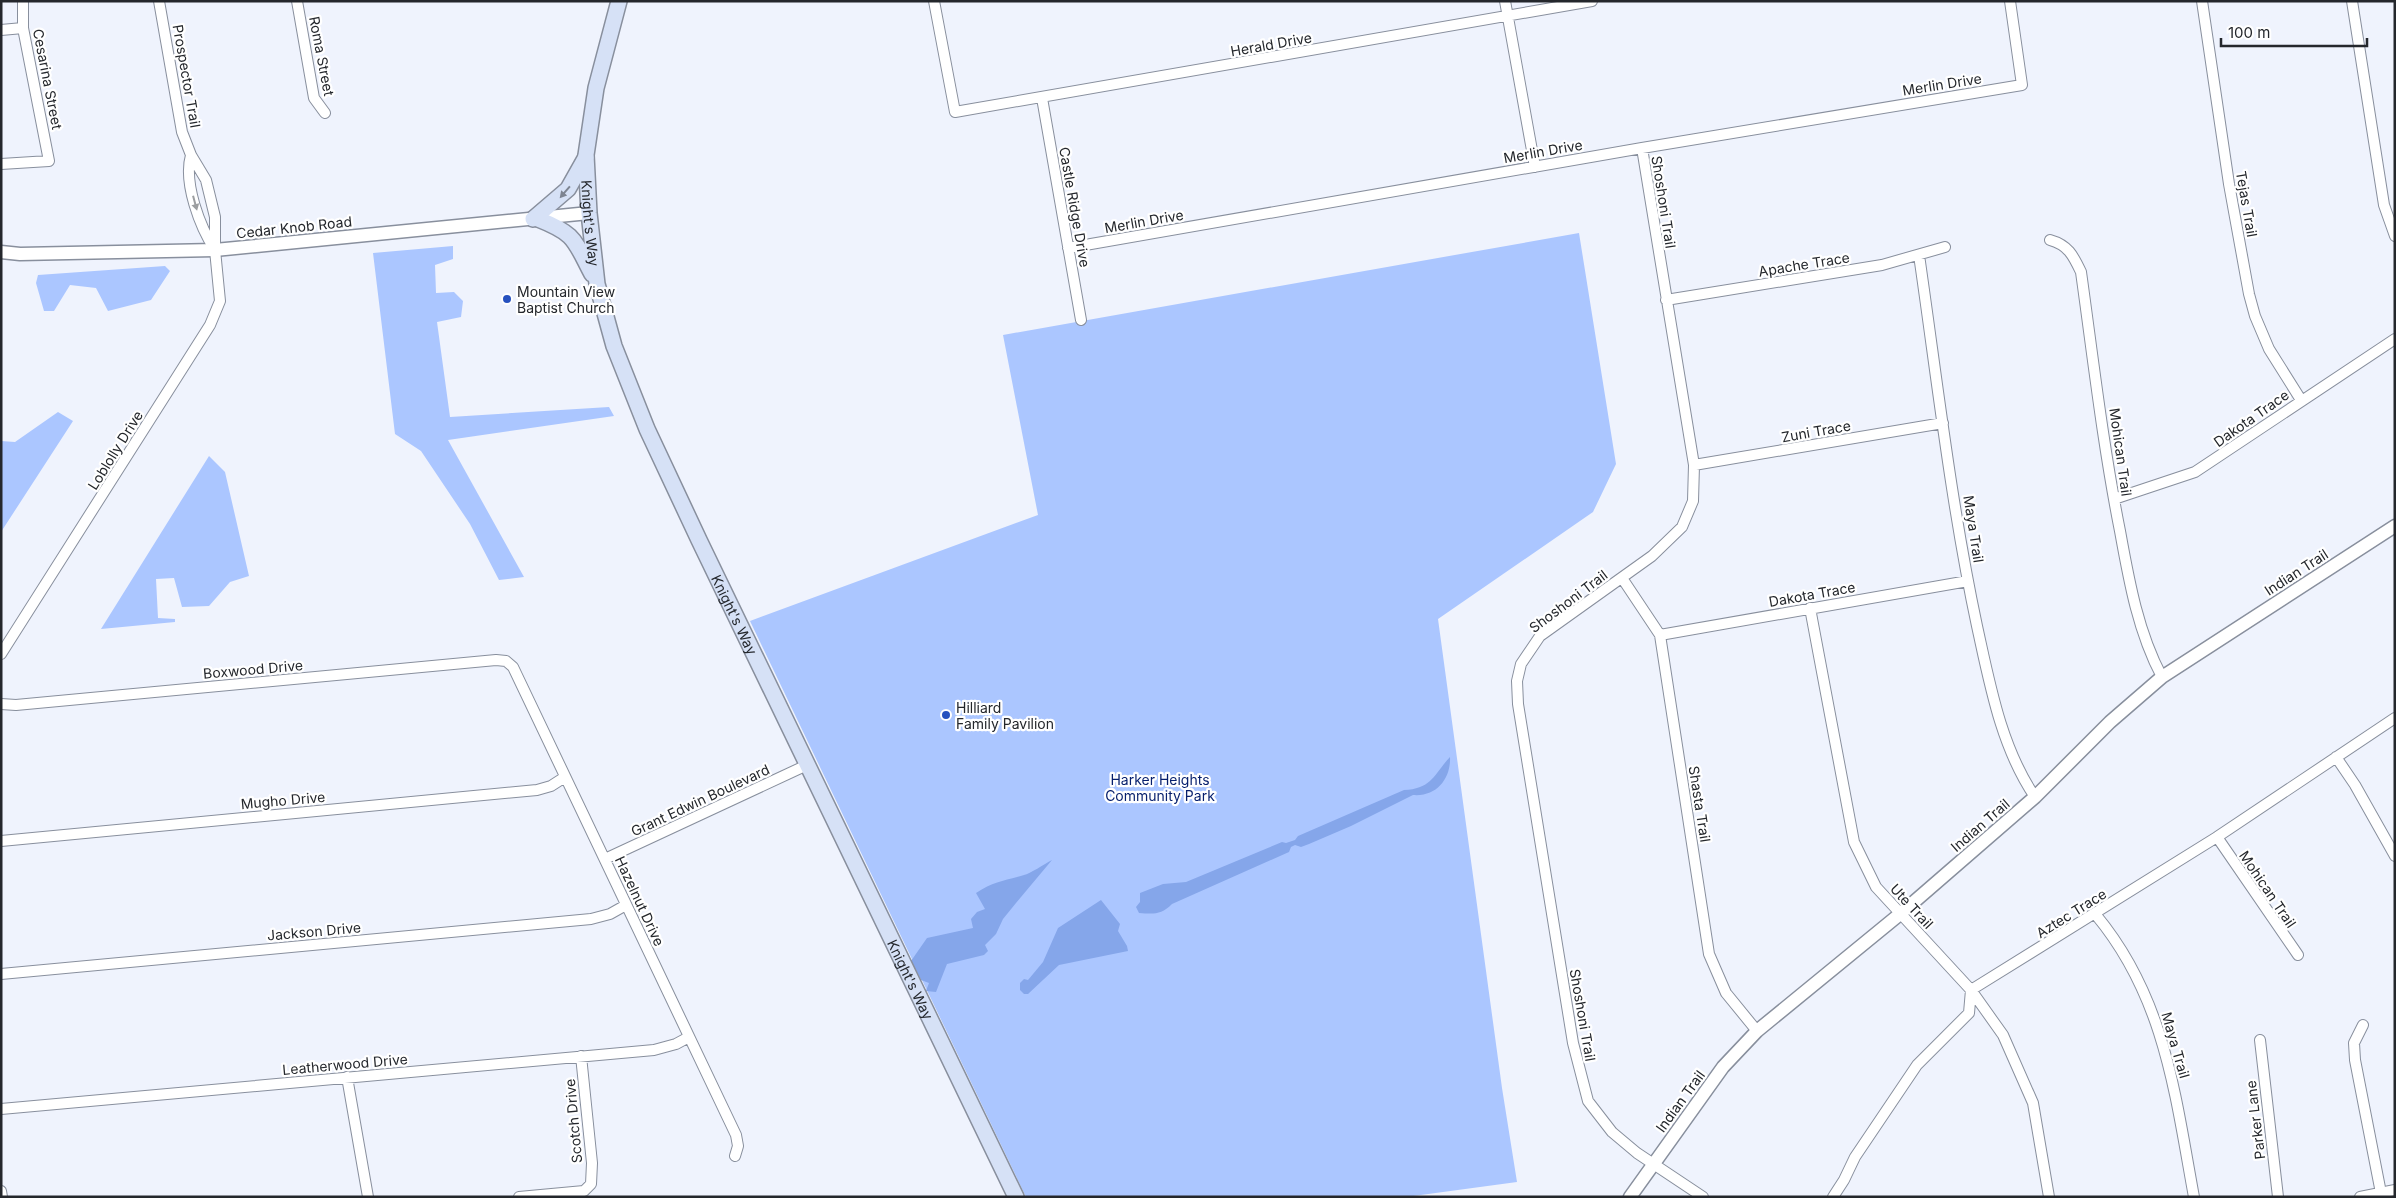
<svg xmlns="http://www.w3.org/2000/svg" width="2396" height="1198" font-family="Inter,sans-serif">
<rect width="100%" height="100%" fill="#eff3fd"/>
<path fill="#abc6ff" d="M1579,233L1616,464L1593,512L1438,619L1502,1088L1517,1182L1406,1197H1026L750,621L1038,515L1003,335Z
M453,246V259L435,265L436,293L454,292L463,301L461,317L437,322L450,417L609,407L614,416L448,440L524,577L499,580L470,524L421,451L395,434L373,253Z
M165,266L170,271L151,300L108,311L96,288L70,285L54,311H44L36,283L38,275Z
M58,412L73,421L1,532V441L15,442Z
M209,456L225,472L249,576L230,582L209,606L182,607L174,578L156,579L158,618L175,619V622L101,629Z"/>
<path fill="#85a6ea" d="M1450,757C1451,778 1437,797 1413,795L1351,826L1309,844L1301,847L1295,845L1291,847L1289,852L1172,904C1161,915 1154,914 1139,913L1136,907L1140,902V893L1163,884L1186,882L1282,842L1286,843L1295,840L1298,836L1404,790C1432,789 1434,774 1450,757Z
M1052,860L1016,903L1003,919L996,934L985,945L988,951L984,955L947,964L936,992L926,991L929,983L921,980L911,961L927,938L973,928L971,919L977,912L985,909L976,893C994,881 1005,881 1024,875C1030,874 1044,864 1052,860Z
M1101,900L1120,924L1118,931L1127,946L1128,951L1059,965L1028,994H1024L1020,990V983L1024,979L1028,980L1043,962L1058,928Z"/>
<g fill="none" stroke-linecap="round" stroke-linejoin="round">
<defs>
<path id="minor" d="M297,1L314,98L325,113
M934,1L955,112L1592,1
M1505,1L1535,167
M2202,1L2229,184L2249,294L2255,316L2269,349L2301,400
M2352,1L2384,205L2395,236
M1,30L23,28
M1042,98L1081,320
M1642,148L1694,465L1693,501L1682,527L1652,556L1540,636L1521,664L1517,681L1518,704L1573,1043L1588,1101L1612,1132L1637,1153L1703,1197
M191,155C183,183 200,227 215,250
M1,164L49,161L23,28V1
M2050,240C2068,245 2073,255 2081,272C2093,358 2103,446 2120,531C2129,581 2138,632 2162,677
M1068,248L1642,148L2022,85L2010,1
M1919,255C1937,379 1951,504 1977,626C1990,685 2001,747 2035,797
M1666,300L1882,265L1945,247
M1694,465L1943,423
M2114,499L2195,472L2395,339
M1622,578L1660,635L1709,954L1726,993L1757,1031
M1810,608L1854,842L1876,887L1971,990L2003,1035L2033,1103L2049,1197
M1660,635L1968,581
M1,654L210,325L220,301L215,250V217L206,180L191,155L182,132L159,1
M1,704L16,705L496,660L506,661L513,667L736,1135L738,1146L735,1156
M2336,757L2355,785L2395,856
M2217,837L2298,955
M1,841L537,790L551,786L565,777
M605,859L807,765
M2096,915C2165,998 2175,1094 2194,1197
M1,974L591,919L610,914L626,905
M2363,1025L2354,1043L2355,1060L2381,1193
M2260,1040L2278,1197
M347,1077L368,1197
M1,1109L654,1050L676,1044L689,1037
M1,1191L2,1197
M519,1197L584,1191L591,1184L592,1163L581,1056
M1833,1197L1844,1180L1855,1157L1917,1065L1969,1013L1971,990L2217,837L2395,718
M2360,1197L2395,1190"/>
<path id="tertiary" d="M1,252L20,254L215,250L589,213
M1630,1197L1723,1067L1757,1031L1900,914L2035,797L2110,722L2162,677L2395,526"/>
<g id="secondary">
<path id="s1" d="M619,1L596,88L586,155L589,213L597,284L614,346L647,429L699,540L1016,1197"/>
<path d="M533,219L568,189L586,157"/>
<path d="M538,219C576,234 574,240 592,274"/>
</g>
</defs>
<use href="#minor" stroke="#888f9d" stroke-width="12"/>
<use href="#tertiary" stroke="#888f9d" stroke-width="15"/>
<use href="#secondary" stroke="#888f9d" stroke-width="18"/>
<use href="#minor" stroke="#fff" stroke-width="10"/>
<use href="#tertiary" stroke="#fff" stroke-width="12"/>
<use href="#secondary" stroke="#d6e1f6" stroke-width="15"/>
</g>
<defs><path id="oneway-solid" d="M-6-.8H1V-3.2L6.5 0L1 3.2V.8H-6Z" transform="scale(1.25)"/></defs>
<use fill="#7d8491" href="#oneway-solid" transform="translate(565 192) rotate(131)"/>
<use fill="#9c9ea0" href="#oneway-solid" transform="translate(195 203) rotate(75)"/>
<g fill="#2651bf" stroke="#fff" stroke-width="2">
<circle cx="507" cy="299" r="5"/>
<circle cx="946" cy="715" r="5"/>
</g>
<g text-anchor="middle" dominant-baseline="central" stroke-width="4.5" stroke-linejoin="round" paint-order="stroke">
<g font-size="14" fill="#24272c" stroke="#fff">
<text transform="translate(1271 44) rotate(-10)">Herald Drive</text>
<text transform="translate(322 56) rotate(79)">Roma Street</text>
<text transform="translate(187 76) rotate(80)">Prospector Trail</text>
<text transform="translate(48 79) rotate(79)">Cesarina Street</text>
<text transform="translate(1942 84) rotate(-9)">Merlin Drive</text>
<text transform="translate(1543 151) rotate(-10)">Merlin Drive</text>
<text transform="translate(1664 202) rotate(81)">Shoshoni Trail</text>
<text transform="translate(2247 204) rotate(80)">Tejas Trail</text>
<text transform="translate(1075 207) rotate(80)">Castle Ridge Drive</text>
<text transform="translate(1144 221) rotate(-10)">Merlin Drive</text>
<text stroke="none"><textPath href="#s1" startOffset="226">Knight's Way</textPath></text>
<text transform="translate(294 227) rotate(-6)">Cedar Knob Road</text>
<text transform="translate(1804 264) rotate(-9)">Apache Trace</text>
<text transform="translate(2251 418) rotate(-35)">Dakota Trace</text>
<text transform="translate(1816 431) rotate(-10)">Zuni Trace</text>
<text transform="translate(115 450) rotate(-58)">Loblolly Drive</text>
<text transform="translate(2121 452) rotate(82)">Mohican Trail</text>
<text transform="translate(1974 529) rotate(81)">Maya Trail</text>
<text transform="translate(2296 572) rotate(-33)">Indian Trail</text>
<text transform="translate(1812 594) rotate(-10)">Dakota Trace</text>
<text transform="translate(1568 601) rotate(-37)">Shoshoni Trail</text>
<text stroke="none"><textPath href="#s1" startOffset="646">Knight's Way</textPath></text>
<text transform="translate(253 669) rotate(-5)">Boxwood Drive</text>
<text transform="translate(283 800) rotate(-5)">Mugho Drive</text>
<text transform="translate(700 800) rotate(-25)">Grant Edwin Boulevard</text>
<text transform="translate(1700 804) rotate(81)">Shasta Trail</text>
<text transform="translate(1980 825) rotate(-41)">Indian Trail</text>
<text transform="translate(2268 889) rotate(56)">Mohican Trail</text>
<text transform="translate(640 901) rotate(65)">Hazelnut Drive</text>
<text transform="translate(1912 906) rotate(47)">Ute Trail</text>
<text transform="translate(2071 913) rotate(-32)">Aztec Trace</text>
<text transform="translate(314 931) rotate(-5)">Jackson Drive</text>
<text stroke="none"><textPath href="#s1" startOffset="1051">Knight's Way</textPath></text>
<text transform="translate(1583 1015) rotate(80)">Shoshoni Trail</text>
<text transform="translate(2176 1045) rotate(74)">Maya Trail</text>
<text transform="translate(345 1064) rotate(-5)">Leatherwood Drive</text>
<text transform="translate(1680 1101) rotate(-54)">Indian Trail</text>
<text transform="translate(2255 1120) rotate(-97)">Parker Lane</text>
<text transform="translate(573 1121) rotate(-95)">Scotch Drive</text>
</g>
<g font-size="14" fill="#24272c" stroke="#fff" text-anchor="start">
<text x="517" y="291">Mountain View<tspan x="517" dy="16">Baptist Church</tspan></text>
<text x="956" y="707">Hilliard<tspan x="956" dy="16">Family Pavilion</tspan></text>
</g>
<g font-size="14" fill="#061f6d" stroke="#fff">
<text x="1160" y="779">Harker Heights<tspan x="1160" dy="16">Community Park</tspan></text>
</g>
</g>
<rect width="2396" height="1198" fill="none" stroke="#24272c" stroke-width="5"/>
<path d="M2221 38v8h146v-8" fill="none" stroke="#24272c" stroke-width="2.5"/>
<text x="2228" y="38" font-size="15" fill="#24272c" stroke="#ffffff" stroke-width="4" paint-order="stroke">100 m</text>
</svg>
